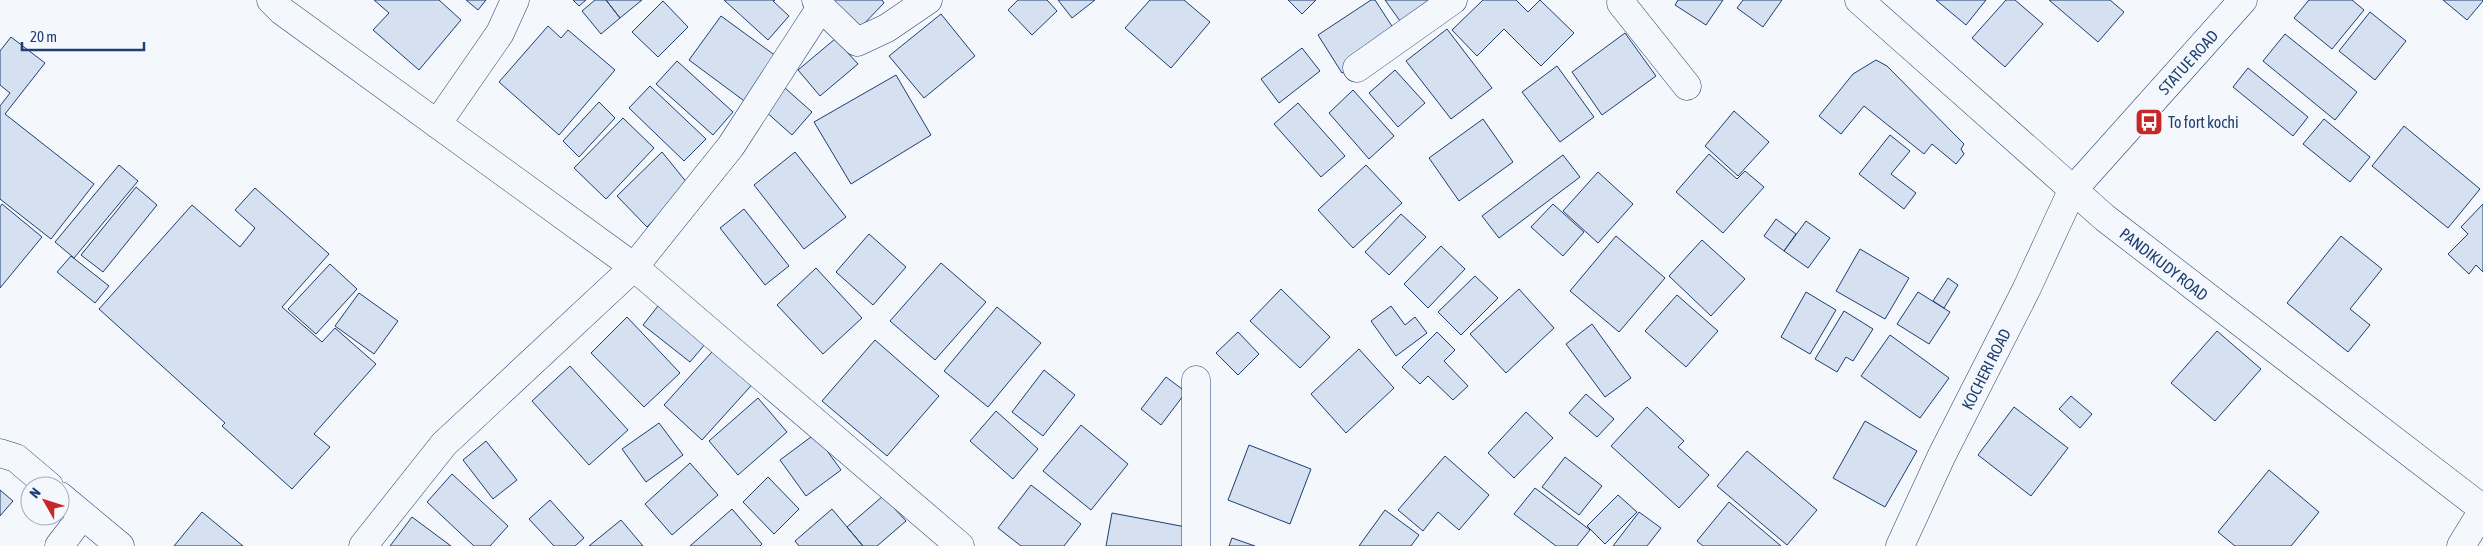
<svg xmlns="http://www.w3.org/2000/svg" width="2483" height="546" font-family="'Asap Condensed',sans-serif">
<rect width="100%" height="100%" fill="#f4f7fb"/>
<path fill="#d5e0f0" stroke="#1d3f73" d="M374,0H439L461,20L419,70L373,30L389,13Z
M466,0H486L478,10Z
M573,0H586L579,6Z
M595,0H606L620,18L601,34L582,11Z
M606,0H642L620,18Z
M724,0H775L773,1L789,16L768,40Z
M832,0H882L884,3L858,30Z
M1018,0H1047L1057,11L1032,35L1008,10Z
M1058,0H1095L1072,18Z
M1150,0H1184L1210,22L1171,68L1125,28Z
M1288,0H1316L1302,14Z
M1371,0H1375L1399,37L1342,73L1318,35Z
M1385,0H1453L1408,32Z
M1483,0H1516L1528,12L1540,0L1574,33L1541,66L1504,29L1477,56L1452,30Z
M1678,0H1723L1706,25L1675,5Z
M1743,0H1782L1763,27L1737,8Z
M1936,0H1986L1966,25Z
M2006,0H2015L2043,24L2005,67L1972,38Z
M2049,0H2110L2124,12L2098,42Z
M2309,0H2352L2364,10L2332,49L2294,18Z
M2443,0H2483V1L2467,20Z
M663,1L688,27L658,57L632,32Z
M2370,12L2406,41L2375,80L2339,51Z
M941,14L975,56L924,98L889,56Z
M721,16L780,59L747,103L689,60Z
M548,26L561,38L568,30L615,70L559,135L499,82Z
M1447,29L1492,88L1451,119L1406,61Z
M1625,33L1656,76L1602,115L1572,72Z
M2285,34L2357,92L2335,120L2263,61Z
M11,37L45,63L5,114L94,184L51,239L0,199V106L10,93L0,85V51Z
M835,39L858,64L820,96L798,70Z
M1302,48L1320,71L1279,103L1261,79Z
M1876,60L1887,66L1964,144L1961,149L1964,154L1956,164L1932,144L1924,154L1864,106L1841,134L1819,116L1853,74Z
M677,61L733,112L713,135L656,84Z
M1557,66L1594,117L1560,142L1522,92Z
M2248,68L2308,117L2293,136L2233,87Z
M1395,70L1425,103L1398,127L1369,93Z
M896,75L931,135L851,184L814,122Z
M650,86L706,139L684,161L629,108Z
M785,88L812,112L792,135L765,111Z
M1353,90L1394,136L1369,159L1329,113Z
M599,102L615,118L579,157L563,141Z
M1298,103L1345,156L1321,177L1274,124Z
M1734,111L1769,142L1738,176L1705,146Z
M623,118L654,148L606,199L574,168Z
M1483,119L1513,162L1459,201L1429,158Z
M2324,119L2370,157L2350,182L2303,144Z
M2404,126L2480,189L2448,228L2372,166Z
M1890,135L1910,151L1891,174L1916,193L1904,209L1859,174Z
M662,152L688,184L647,227L617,196Z
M795,152L846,217L804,249L754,185Z
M1709,154L1737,179L1745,171L1764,187L1723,233L1676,192Z
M1563,155L1580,177L1499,238L1482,216Z
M119,165L138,181L74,258L55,242Z
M1366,165L1402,203L1353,248L1318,210Z
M1598,172L1633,204L1598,243L1563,211Z
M136,187L157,205L103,272L81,255Z
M255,188L329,254L282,307L322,342L335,328L376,364L314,434L330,447L292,489L222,426L225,423L99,309L192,205L240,247L255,228L235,210Z
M2,204L42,237L0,288V207Z
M1553,204L1584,232L1563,256L1531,227Z
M2483,204V272L2476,265L2469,274L2448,254L2468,234L2461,227Z
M744,209L789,266L765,285L720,228Z
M1401,214L1426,237L1389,275L1365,252Z
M1776,219L1796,234L1784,251L1764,236Z
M1806,221L1830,238L1808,268L1784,251Z
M869,234L906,267L873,305L836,272Z
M1616,236L1665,278L1619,332L1570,291Z
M2341,236L2382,269L2350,309L2370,325L2348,352L2287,303Z
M1702,240L1745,279L1711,316L1669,276Z
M1441,246L1465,269L1428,308L1404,284Z
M1860,249L1909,278L1885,319L1836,291Z
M71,256L109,286L95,303L57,272Z
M941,263L986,302L935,360L890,321Z
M330,264L357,289L316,334L288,309Z
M816,268L862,318L823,354L777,305Z
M1475,276L1498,298L1461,335L1438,312Z
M1948,278L1958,285L1944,308L1933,301Z
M1281,289L1330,337L1300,368L1250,321Z
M1519,289L1554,328L1506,373L1470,334Z
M1806,292L1836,310L1810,354L1781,337Z
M1918,292L1950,312L1929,344L1897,324Z
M359,293L398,321L374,354L335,326Z
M1677,295L1718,331L1686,367L1645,331Z
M658,306L706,343L690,362L643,325Z
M1391,306L1405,325L1415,317L1427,333L1396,356L1371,321Z
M997,307L1041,343L988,407L944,371Z
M1844,311L1873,329L1853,361L1846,357L1837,372L1815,359Z
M627,317L680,373L644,407L591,353Z
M1592,324L1631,378L1605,397L1566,344Z
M2217,331L2261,369L2215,421L2171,383Z
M1238,332L1259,354L1238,375L1216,353Z
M1437,332L1455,350L1444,361L1468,386L1453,400L1428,376L1420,384L1402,367Z
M1890,335L1949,378L1920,418L1861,376Z
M875,340L939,396L887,456L822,401Z
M720,343L758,378L702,440L664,405Z
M1359,349L1394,388L1346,433L1311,394Z
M570,366L628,430L589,465L532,401Z
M1044,370L1075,395L1043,436L1012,412Z
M1166,377L1186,392L1161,425L1141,409Z
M1586,394L1614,419L1597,437L1569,413Z
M2071,396L2092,414L2080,428L2059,409Z
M758,398L787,432L738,475L709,441Z
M1647,407L1684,441L1678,447L1709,475L1679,508L1611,446Z
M2014,407L2068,448L2031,496L1978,455Z
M996,411L1038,449L1013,479L970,441Z
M1526,412L1553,438L1514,478L1488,453Z
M1865,421L1917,451L1885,507L1833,478Z
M659,423L683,455L646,482L622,449Z
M1081,425L1128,464L1091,510L1043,471Z
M815,434L841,470L806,496L780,460Z
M486,441L517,480L493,499L463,460Z
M1249,445L1311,469L1290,524L1228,500Z
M1747,451L1817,510L1787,545L1717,486Z
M1445,456L1489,495L1459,530L1438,512L1423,531L1398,510Z
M1565,457L1602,486L1579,515L1542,487Z
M690,463L718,495L672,535L645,504Z
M2269,470L2319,512L2291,546H2235L2218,532Z
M452,474L508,526L490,546H474L427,502Z
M768,477L799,509L774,534L743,502Z
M1031,485L1081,524L1064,546H1021L998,528Z
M1535,488L1590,530L1577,546H1556L1514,514Z
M0,490L13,501L0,516Z
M1618,495L1637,512L1605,544L1587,526Z
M883,496L906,521L877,546H863L847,527Z
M550,500L584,538L575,546H554L529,519Z
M1729,502L1781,546H1703L1697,541Z
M732,509L762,544L760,546H690Z
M832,509L863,546H799L795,541Z
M1385,510L1419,535L1411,546H1359Z
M202,512L243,546H174Z
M1639,512L1661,528L1647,546H1613Z
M1112,513L1186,527L1183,546H1106Z
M412,517L451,546H390Z
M621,520L643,546H589Z
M1232,538L1255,546H1229Z"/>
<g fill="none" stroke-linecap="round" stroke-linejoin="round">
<defs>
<path id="minor" d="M271,0L282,11L634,267L960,546
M1859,0L2105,218L2483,509
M1621,3L1687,86
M821,7L857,42L887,28L928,0
M1357,68L1453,0
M437,124L500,33L515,0
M0,453L16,458L49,486
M60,496L120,546
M59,546L83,515
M363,546L444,444L634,267L731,146L821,7L816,0
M1196,546V380
M2461,546L2483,510"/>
<path id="major" d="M1900,546L1942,455L2026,290L2072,191L2243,0"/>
</defs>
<use href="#minor" stroke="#1d3f73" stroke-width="29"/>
<use href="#major" stroke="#1d3f73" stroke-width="29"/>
<use href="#minor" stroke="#f4f7fb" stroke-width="28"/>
<use href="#major" stroke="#f4f7fb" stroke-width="28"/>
</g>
<defs>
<symbol id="bus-square" viewBox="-11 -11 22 22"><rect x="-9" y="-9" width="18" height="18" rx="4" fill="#c62828" stroke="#f4f7fb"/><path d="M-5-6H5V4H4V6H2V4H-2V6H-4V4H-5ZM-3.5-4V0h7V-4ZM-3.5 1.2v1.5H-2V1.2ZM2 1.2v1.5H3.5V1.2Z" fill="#fff"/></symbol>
</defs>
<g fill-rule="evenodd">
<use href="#bus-square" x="2133" y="106" width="32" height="32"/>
</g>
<g text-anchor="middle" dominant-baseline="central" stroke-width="4" stroke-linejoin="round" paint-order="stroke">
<g font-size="16" fill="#1d3f73" stroke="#f4f7fb">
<text transform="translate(2188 62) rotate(-48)">STATUE ROAD</text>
<text transform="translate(2164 264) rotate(38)">PANDIKUDY ROAD</text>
<text transform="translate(1986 369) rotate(-63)">KOCHERI ROAD</text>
</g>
<g font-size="16" fill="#1d3f73" stroke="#f4f7fb" text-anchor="start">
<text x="2168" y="122">To fort kochi</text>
</g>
</g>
<g transform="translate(45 501) rotate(309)"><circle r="24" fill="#f4f7fb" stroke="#9eadc5"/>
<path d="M0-4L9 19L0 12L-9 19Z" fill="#c62828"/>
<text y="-8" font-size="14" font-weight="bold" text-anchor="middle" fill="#1d3f73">N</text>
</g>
<path d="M22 42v8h122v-8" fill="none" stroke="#1d3f73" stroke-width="2.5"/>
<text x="30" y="42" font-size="15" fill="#1d3f73" stroke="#f4f7fb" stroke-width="4" paint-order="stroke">20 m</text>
</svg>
